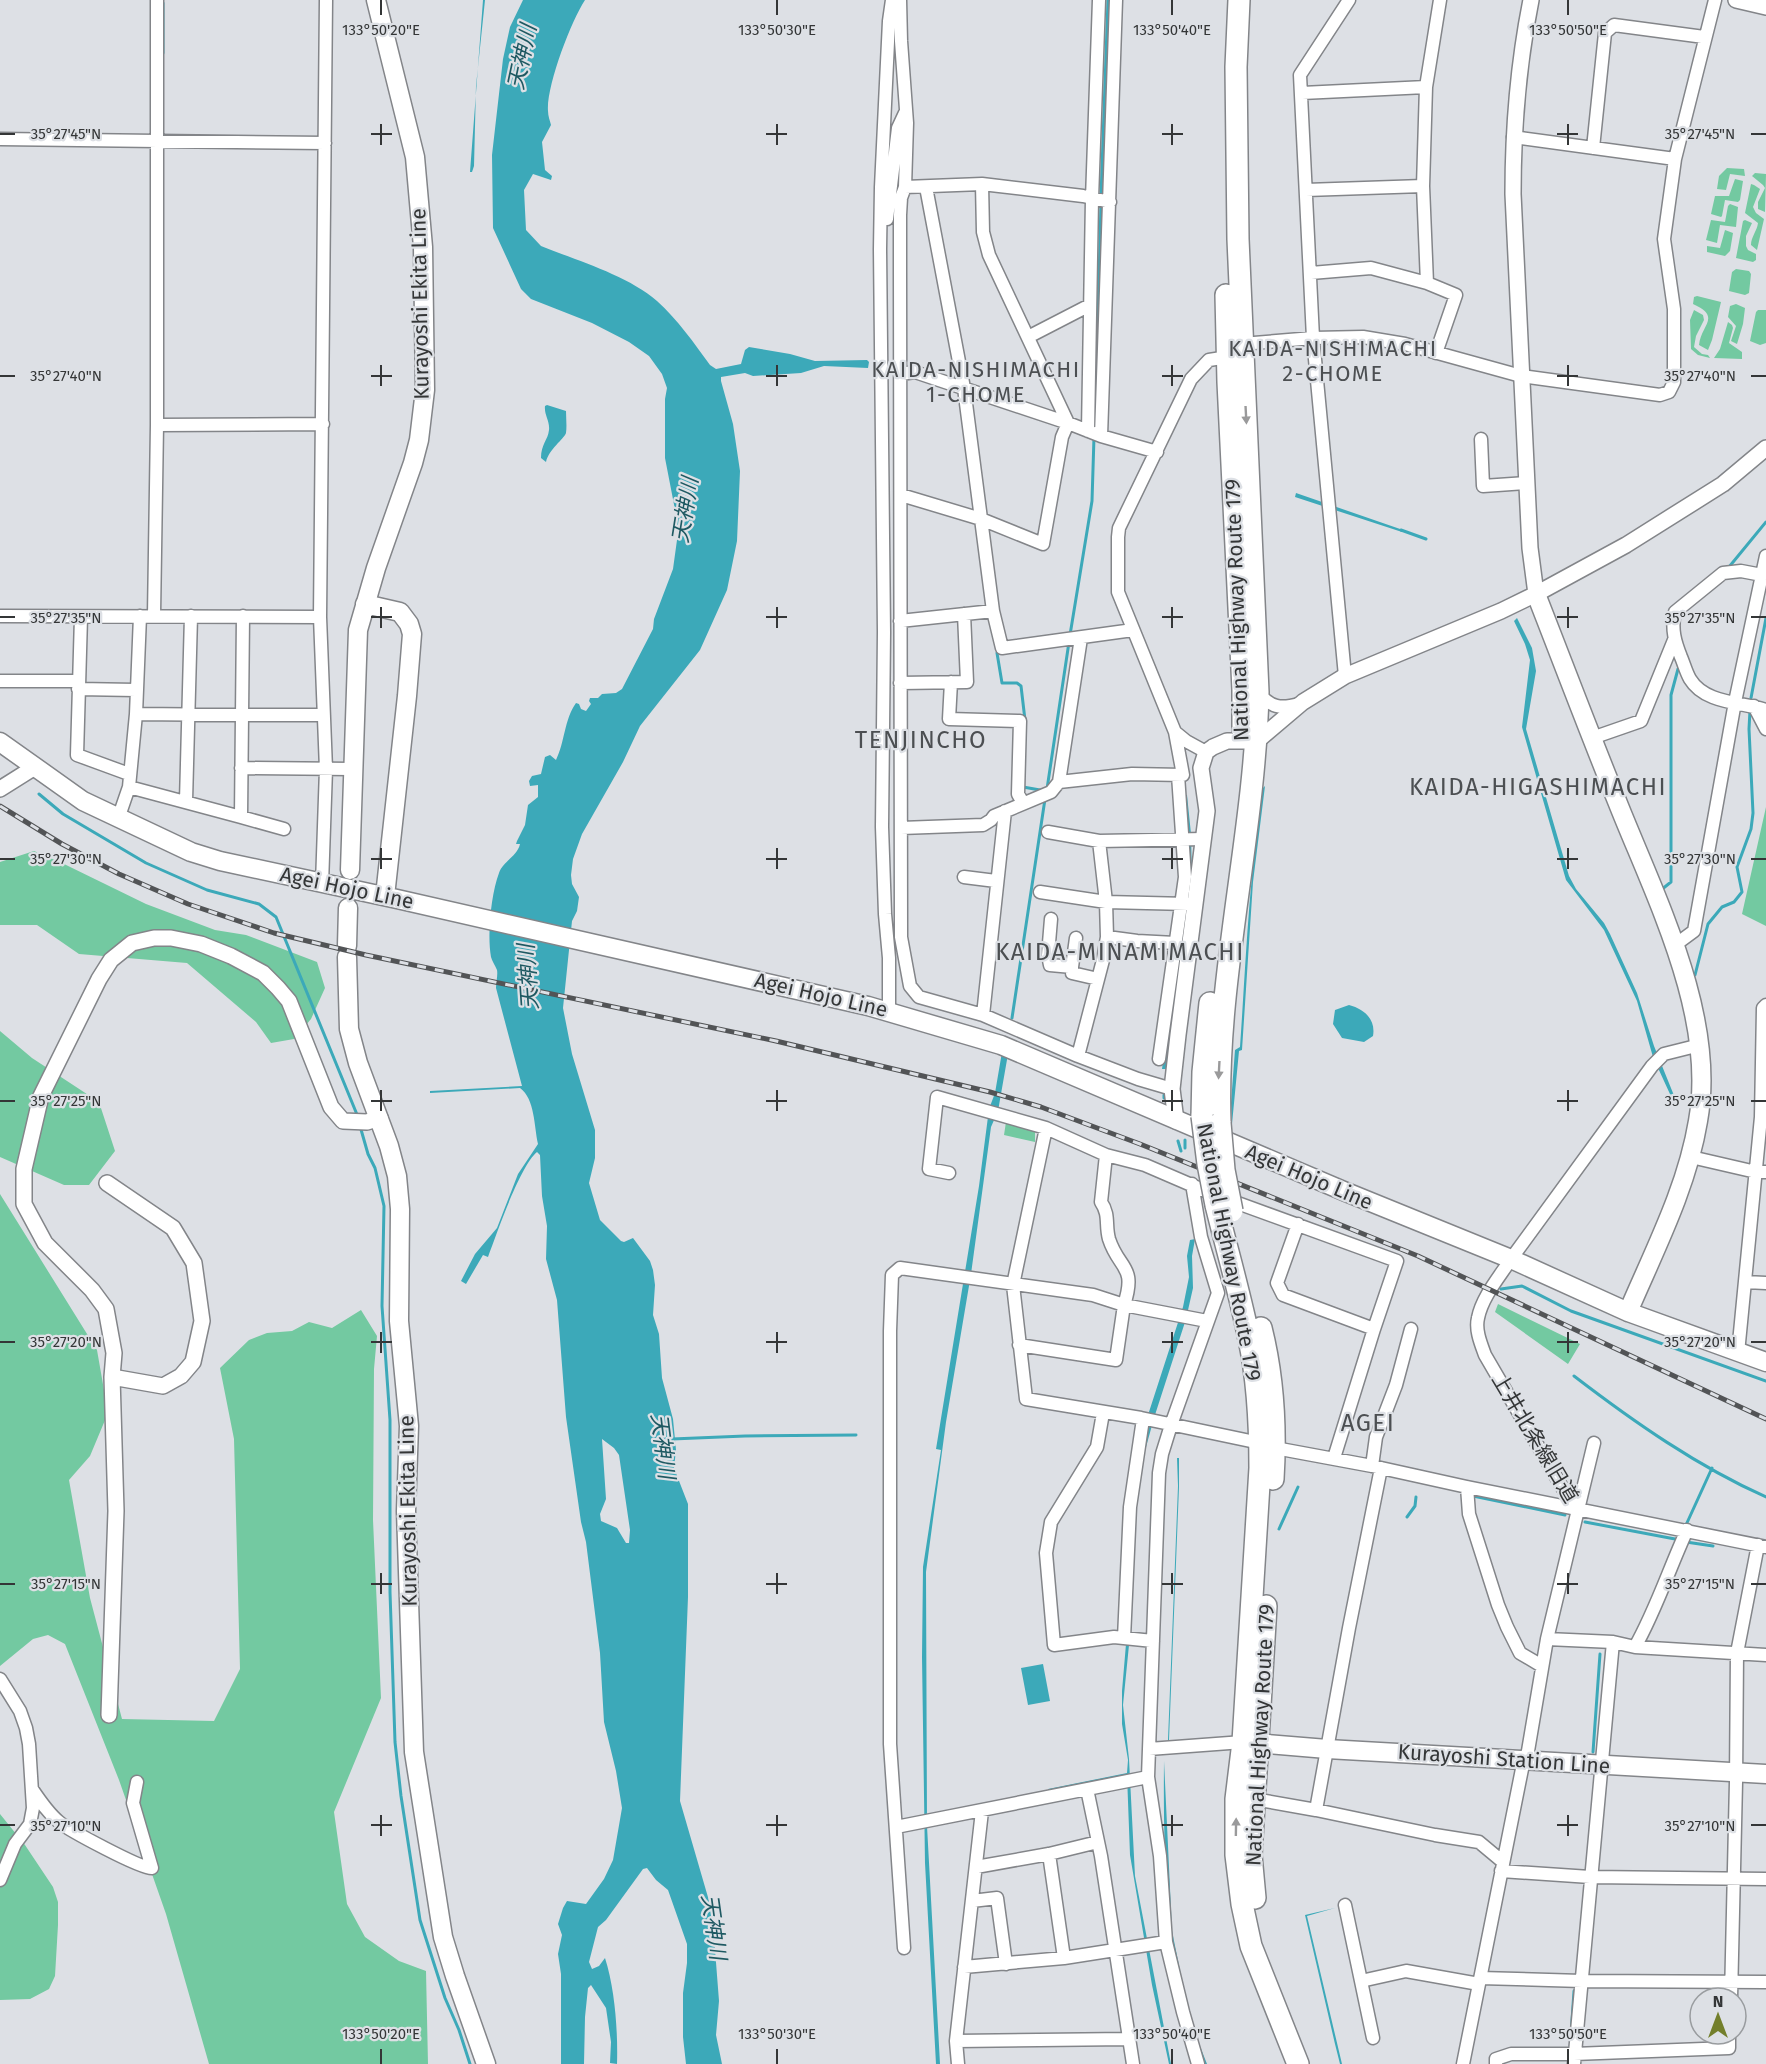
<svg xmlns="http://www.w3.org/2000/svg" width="1766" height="2064" font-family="'Fira Sans','Noto Sans JP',sans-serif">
<rect width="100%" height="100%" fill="#dde0e5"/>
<path fill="#73c9a1" d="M1727,168L1744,169L1745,176L1730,174L1726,190L1717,189L1719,176Z
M1755,173L1766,174L1765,212L1758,209V202L1765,188L1763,185L1752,176Z
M1735,179L1743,181L1740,200L1738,202L1725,200L1722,216L1721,217L1711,214L1715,196H1729Z
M1751,184L1754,185L1760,189L1753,207L1756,213L1764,219L1757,250L1751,245C1751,237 1757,231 1758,223L1745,213Z
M1730,204L1738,207L1736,227L1720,225L1717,243L1706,240L1711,220L1725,222L1728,206Z
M1745,220L1752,223L1746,236V246L1748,250L1756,254V260L1753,262L1736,258L1743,221Z
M1725,230L1733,233L1730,251L1725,256L1707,252V246L1720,248Z
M1736,269L1749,271L1751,274L1749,293L1745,295L1729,291L1732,272Z
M1697,296L1721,302L1712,340L1708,350L1699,345C1701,325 1722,317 1693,304L1694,297Z
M1736,304L1745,308L1743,324L1737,344L1731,341L1736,326L1728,317L1730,306Z
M1694,310L1703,315L1704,320L1696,336L1694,347L1702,354L1708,355L1710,358L1698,355L1691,349L1690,320Z
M1758,310H1766V343L1760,345L1750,341L1756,312Z
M1728,322L1732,325L1733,328L1729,343L1742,352V359L1714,358L1720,349Z
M1766,807V926L1742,914Z
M34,851L62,863L146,904L215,930L246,935L317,962L325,988L311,1019L294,1039L271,1043L256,1022L187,963L79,954L37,925H0V862Z
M0,1031L32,1058L99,1102L115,1151L89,1185H64L0,1157Z
M1006,1122L1035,1129V1142L1004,1135Z
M0,1194L97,1350L108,1413L90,1456L69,1480L90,1598L122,1719L214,1721L240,1669L234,1439L220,1368L249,1340L267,1333L292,1331L309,1322L332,1328L361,1310L377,1336L374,1369L373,1520L381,1698L334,1812L347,1904L365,1937L399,1961L426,1971L428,2064H209L166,1914L119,1780L65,1644L48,1635L33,1639L0,1666Z
M1498,1304L1580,1344L1568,1364L1495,1312Z
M0,1814L25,1845L53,1887L58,1902V1925L55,1976L49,1989L30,1999L0,2000Z"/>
<path fill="#3ca9b9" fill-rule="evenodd" d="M483,0H485L476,86L474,166L472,172H470Z
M523,0H585C571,21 546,87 548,111C548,116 550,121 551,125L542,142L545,170L552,176L551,180L533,174L524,190L526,230L541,246C578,261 627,275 657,301C678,320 694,343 710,365L716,369L741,364L745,350L749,347L790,354L815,361L867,360L869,362L868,368L824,366L801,373L753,376L745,373L721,377V381L733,424L740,471L737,541L727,590L700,650L640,726L623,762L582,834L573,859L571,875L572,884L579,897L577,911L572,921L563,1008L572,1054L595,1130V1158L589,1183L600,1220L621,1241L624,1242L633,1238L650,1261L653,1270L655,1285L653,1315L659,1334L662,1378L673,1419L676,1450L674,1468L688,1504V1597L680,1801L712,1911L719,2001L716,2035L722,2064H686L683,2037V1993L687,1963V1944L668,1890L656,1880L647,1868L643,1869L606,1920L598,1927L589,1962L592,1969L599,1966L605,1958C615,1989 618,2032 617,2064L610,2063L611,2042L606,2008L591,1985L588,1988L585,2017L584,2064H561V1974L558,1954L562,1935L558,1924L563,1908L567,1901L586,1904L604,1879L613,1860L622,1808L616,1771L604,1722L600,1653L586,1542L581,1522L566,1417L557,1300L546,1259L547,1226L542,1196L540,1155L537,1152C520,1166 497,1233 488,1257L483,1255L466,1284L461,1281L475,1254L497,1228L518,1174L538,1144C534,1126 535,1099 520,1088L430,1093V1091L522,1086L496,988C496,982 498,975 497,970C495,965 492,961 491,957C487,935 491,894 499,873C503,861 517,857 520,844H516L517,841L525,825L528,805L538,797V785L530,786L529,781L532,776L541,774L545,757L550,755L556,760C565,742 564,720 576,703L579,704L581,709L586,711L591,704L589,701L590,698H598L602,694L616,693L622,689L653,629L654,619L673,569L677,540V520L665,458V399L667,388L662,374L649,356L629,342L592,323L531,299L521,289L493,228L492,155L503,59L510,27ZM602,1439L614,1448L619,1455L630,1530L629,1543H626L617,1528L601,1521L600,1514L606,1499Z
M547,405L566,411C566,418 567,426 566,433C564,439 549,449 546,462L541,458C541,444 548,440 549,430C550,421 544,415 545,406Z
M1296,493L1403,530L1402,532L1295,497Z
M1517,618L1532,648L1536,671L1526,729L1569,876L1576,889L1604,923L1610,934L1637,993L1654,1046L1675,1098V1105L1653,1057L1637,1001L1604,930L1566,880L1522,727L1530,660L1525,644L1514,621Z
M1265,786L1253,882L1242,1050L1239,1051L1232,1124L1231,1103L1235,1050L1240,1047C1246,960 1249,874 1263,788Z
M1183,795H1187L1191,834L1192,879L1168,1069H1162L1177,961Z
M1349,1005C1364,1009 1376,1019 1373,1036L1364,1042L1342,1038L1333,1024L1335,1010Z
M1002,1052L1008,1054L998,1111L991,1127L971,1274L946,1422L926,1572L927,1826L940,2064H936L925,1863L922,1657L923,1567L941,1450L936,1449L979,1186L989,1109L995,1093Z
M1195,1239L1192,1256L1193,1288L1186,1319L1154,1418L1143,1458L1135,1509L1130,1635L1123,1705L1129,1759L1135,1876L1171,2064H1169L1152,1985L1130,1855L1127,1775L1048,1791V1789L1127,1773L1128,1760L1122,1724V1691L1126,1644L1133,1507L1148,1415L1183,1307L1189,1277L1187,1256L1190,1240Z
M1177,1458H1179V1487L1169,1740H1168L1178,1486Z
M1043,1664L1050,1701L1028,1705L1021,1668Z
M1164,1761L1172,1931L1185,1995L1196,2036L1207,2064H1205C1166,1968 1163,1864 1164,1761Z
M1335,1908L1307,1916L1342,2064H1340L1335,2044L1305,1915Z"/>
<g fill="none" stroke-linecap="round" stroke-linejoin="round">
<path stroke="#3ca9b9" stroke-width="3" d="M163,53V3
M1101,196L1108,0
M1095,430L1101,203
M1401,530L1426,539
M1729,567L1766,522
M1070,635L1092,501L1094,437
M997,653L1002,683H1017L1021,686L1025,720
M1751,698L1766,618
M1023,787L1040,790
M1047,789L1069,642
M39,794L63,814L146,863L207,890L259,904L276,917L358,1117
M1661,890L1671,882V695L1678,669
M1695,975L1708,924L1722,907L1734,902L1742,892L1737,867L1751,829L1753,813L1749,729L1750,710
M1012,1018L1045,799
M1164,1095V1098
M360,1126L368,1154L375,1168L384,1206L382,1306L390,1420V1592L395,1742L401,1796L420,1920L445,1998L459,2030L470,2064
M1185,1140V1148
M1178,1141L1181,1151
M1501,1289L1522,1286L1571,1311L1766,1381
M1574,1376C1634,1422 1697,1466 1766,1497
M672,1439L745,1436L856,1435
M1473,1496L1565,1515
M1407,1517L1415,1506L1416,1497
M1585,1522L1675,1539
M1686,1525L1712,1468
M1279,1529L1298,1487
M1686,1542L1713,1546
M1593,1752L1600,1654
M1571,2035L1574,1991"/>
<defs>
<path id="minor" d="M900,0L901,41L907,123L905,187L901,198L900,215V270L901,937L910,986L919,997L983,1015L1078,1056L1138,1079L1172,1089
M1302,93L1426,87
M1513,137L1675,159
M0,139L325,143
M1593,148L1605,33L1614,25L1704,37
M905,187L982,184L1083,196L1110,202
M926,187L964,388L993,611L1002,648L1133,630
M1306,190L1423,186
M887,219L898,128L905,113
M1311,273L1371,268L1427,283
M1028,337L1090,305
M1436,353L1456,295L1427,283L1423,186L1426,87L1440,0
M901,374L915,372L1068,423L1101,436L1157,452
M157,425L323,424
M1088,431L1092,199L1099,0
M1101,436L1116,0
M1481,439L1483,486L1527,483
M901,495L981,519L1043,544L1062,437L1068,423L989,255L983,232L982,184
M1762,575L1741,571L1723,573L1675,612C1671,629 1675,642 1681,657C1684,664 1686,672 1690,679C1705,704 1742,702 1766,710
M154,615L157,425V0
M0,616L320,617
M243,616L242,715H324
M81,617L77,755L129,774
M900,621L993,611
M1345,676L1313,338L1300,75L1349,0
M0,681H79
M951,682L949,719L1020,721L1018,794L1023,803
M900,683L967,682L964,614
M78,689L136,690
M1258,692C1270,708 1281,709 1299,704
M1754,706L1766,729
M1592,738L1641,721L1674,640
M1206,752L1186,741L1175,732L1118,592V537L1119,528L1191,379L1209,360L1228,357L1243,347L1254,343L1313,338L1363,337L1405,344L1521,376L1660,395L1669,392L1674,382V309L1664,239L1675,159L1715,0
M241,768L352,769
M1059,782L1132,774L1183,775L1175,732
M129,787L241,817L242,715L136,714
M186,801L191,616
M241,817L284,829
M118,819L129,787L136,714L140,616
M901,828L983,825L991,820L994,816L1051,792L1059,782L1081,638
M1048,832L1099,841L1204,839
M964,877L996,881
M322,884L326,769L320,617L326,0
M1040,892L1106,902L1188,904
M1051,919L1048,955L1050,965L1072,967V973L1098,979
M1107,937L1137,941L1175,943
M1675,945L1694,931L1735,702L1766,556
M1072,967L1076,938
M889,1011V958L885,914L882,827L884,632L880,249L881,187L889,21L892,0
M983,1015L1005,811
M1078,1056L1103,960L1107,937L1106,902L1099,841
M1159,1059L1185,877L1178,775
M1106,1155L1101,1202C1110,1215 1105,1225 1109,1239C1119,1270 1137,1265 1124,1305L1207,1321
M1691,1157L1756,1172H1766
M949,1173L929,1169L937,1097L1046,1128
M1192,1184L1201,1237L1218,1293L1171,1425L1162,1454L1159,1473L1148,1777L1160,1856L1166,1942L1183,2012L1198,2064
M1298,1224L1277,1283L1283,1295L1374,1329
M1745,1282L1766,1283
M1738,1353L1761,1117L1763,1008L1766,1005
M1103,1413L1097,1447L1051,1522L1046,1553L1054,1645L1114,1637L1153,1641
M1334,1458L1374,1329L1397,1261L1210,1193L1145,1165L1106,1155L1046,1128L1013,1285L1026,1399L1141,1418L1260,1443L1275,1448L1372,1466L1467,1487L1766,1547
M1372,1466L1376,1437L1396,1385L1411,1329
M1467,1487L1469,1514L1498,1605L1507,1627L1520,1653L1542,1666
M1578,1509L1569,1499L1485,1355C1481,1344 1475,1330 1478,1318C1482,1297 1500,1276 1511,1259L1652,1066L1664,1054L1700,1045
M1124,1638L1130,1507L1143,1419
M1547,1639L1613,1642L1635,1647L1766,1655
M1635,1647C1656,1610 1669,1569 1687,1530
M0,1679L20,1711L26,1728L29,1744L33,1808L30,1824L15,1844L0,1880
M1149,1749L1243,1742
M32,1789C40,1801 48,1813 59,1822C69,1830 141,1869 152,1868L133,1803L137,1782
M1087,1789L1101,1856L1133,2064
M1254,1799L1316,1810L1435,1835L1479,1842L1503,1862
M1316,1810L1349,1628L1381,1468
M896,1827L1148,1777
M1049,1854L1064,1958
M976,1867L1049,1854L1098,1842
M1501,1871L1590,1877L1766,1879
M972,1901L997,1898L1006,1964
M1345,1905L1373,2038
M904,1948L890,1744V1331L892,1275L900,1268L1093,1295L1124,1305L1116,1360L1019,1345
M964,1967L1064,1958L1166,1942
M1480,1978L1582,1981L1766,1982
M1361,1981L1406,1971L1479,1984
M1731,1998L1736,1782L1737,1653L1758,1545
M956,2041L1128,2039
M958,2064L956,2041L982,1811
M1463,2064L1522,1769L1528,1751L1547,1639L1594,1443
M1496,2064V2059L1511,2054H1574L1729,2048V2034
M1574,2064L1613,1642"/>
<path id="tertiary" d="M1531,0C1518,65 1513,128 1513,194L1530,548L1536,594
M1736,0L1766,7
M0,789L35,767
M1176,1121L1172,1089L1178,1035L1207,811L1201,768L1206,752L1213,747L1227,741H1257L1303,702L1345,676L1501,611L1536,594L1626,545L1723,484L1766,448
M107,1183L173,1228L194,1263L202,1321L193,1362L181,1376L163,1386L112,1377
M109,1715L116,1511L112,1377L114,1353L106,1309L92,1290L45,1243L24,1204V1169L41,1096L99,979L111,960L132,943L154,938H171L201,944L231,956L263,973L278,988L289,1001L331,1107L343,1121L367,1122L380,1118"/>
<path id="secondary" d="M1536,594C1563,663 1589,732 1617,801C1655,897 1717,1016 1698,1121C1687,1188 1654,1251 1628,1312
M365,604L400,612L409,624L412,634L407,696L385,896
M0,742L83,801L191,852L220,861L397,899L868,1006L1001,1045L1346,1192L1511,1259L1628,1312L1766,1362
M350,870L358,630L376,568L413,463L419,440L425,390L423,247L415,157L376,0
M347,946L348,908
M347,957L349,1029L358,1063L389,1146L397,1176L400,1209L399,1321L409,1426L406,1511L414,1752L443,1937L455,1976L486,2064
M1244,1742L1327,1749L1766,1774"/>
<path id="trunk" d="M1226,295L1228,382L1243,690V731
M1202,1116L1203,1072L1210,1003
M1220,1123C1215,979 1255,836 1258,692L1238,239L1236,67L1239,0
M1216,1205C1227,1250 1240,1294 1249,1339C1258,1381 1260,1425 1260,1468L1243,1742L1236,1799V1855L1242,1904L1251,1946L1298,2064
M1261,1328C1273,1376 1276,1430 1273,1479
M1255,1898L1251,1855L1266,1606"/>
</defs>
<use href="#minor" stroke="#838589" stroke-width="15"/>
<use href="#tertiary" stroke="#838589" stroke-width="18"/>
<use href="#secondary" stroke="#838589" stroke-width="21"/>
<use href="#trunk" stroke="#838589" stroke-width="24"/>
<use href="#minor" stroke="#fff" stroke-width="12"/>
<use href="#tertiary" stroke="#fff" stroke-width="15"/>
<use href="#secondary" stroke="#fff" stroke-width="18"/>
<use href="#trunk" stroke="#fff" stroke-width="21"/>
<defs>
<path id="rail" d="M0,806L62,844L119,874L188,904L274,933L366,955L776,1041L990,1092L1041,1107L1140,1144L1418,1256L1766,1419"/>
</defs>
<use href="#rail" stroke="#525456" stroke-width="5"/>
<use href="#rail" stroke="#dde0e5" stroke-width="3" stroke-dasharray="9" stroke-linecap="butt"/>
<defs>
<path id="trunk-bridge" d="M1202,1116L1208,1164L1216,1205
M1220,1123L1224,1170L1232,1211"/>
</defs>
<use href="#trunk-bridge" stroke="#838589" stroke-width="24" stroke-linecap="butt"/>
<use href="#trunk-bridge" stroke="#fff" stroke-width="21"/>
</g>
<defs><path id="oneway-solid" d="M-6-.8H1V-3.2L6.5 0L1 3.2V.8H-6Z" transform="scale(1.5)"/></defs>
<g fill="#9a9a9b">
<use href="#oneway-solid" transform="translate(1246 415) rotate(87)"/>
<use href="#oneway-solid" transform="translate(1219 1070) rotate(93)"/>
<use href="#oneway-solid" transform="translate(1236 1827) rotate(-89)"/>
</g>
<path fill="none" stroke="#343637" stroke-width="2" d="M381,0V15M777,0V15M1172,0V15M1568,0V15M381,124V145M777,124V145M1172,124V145M1568,124V145M0,134H15M371,134H392M766,134H787M1162,134H1183M1557,134H1578M1751,134H1766M381,365V386M777,365V386M1172,365V386M1568,365V386M0,376H15M371,376H392M766,376H787M1162,376H1183M1557,376H1578M1751,376H1766M381,607V628M777,607V628M1172,607V628M1568,607V628M0,617H15M371,617H392M766,617H787M1162,617H1183M1557,617H1578M1751,617H1766M381,848V869M777,848V869M1172,848V869M1568,848V869M0,859H15M371,859H392M766,859H787M1162,859H1183M1557,859H1578M1751,859H1766M381,1090V1111M777,1090V1111M1172,1090V1111M1568,1090V1111M0,1101H15M371,1101H392M766,1101H787M1162,1101H1183M1557,1101H1578M1751,1101H1766M381,1332V1353M777,1332V1353M1172,1332V1353M1568,1332V1353M0,1342H15M371,1342H392M766,1342H787M1162,1342H1183M1557,1342H1578M1751,1342H1766M381,1573V1594M777,1573V1594M1172,1573V1594M1568,1573V1594M0,1584H15M371,1584H392M766,1584H787M1162,1584H1183M1557,1584H1578M1751,1584H1766M381,1815V1836M777,1815V1836M1172,1815V1836M1568,1815V1836M0,1825H15M371,1825H392M766,1825H787M1162,1825H1183M1557,1825H1578M1751,1825H1766M381,2049V2064M777,2049V2064M1172,2049V2064M1568,2049V2064"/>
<g text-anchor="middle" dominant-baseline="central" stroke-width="4.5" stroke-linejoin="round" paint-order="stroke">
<g font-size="21" fill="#343637" stroke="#dde0e5">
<text transform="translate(420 304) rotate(-91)">Kurayoshi Ekita Line</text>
<text transform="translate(1237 610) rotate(-92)">National Highway Route 179</text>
<text transform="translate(347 888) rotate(12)">Agei Hojo Line</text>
<text transform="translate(821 995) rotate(13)">Agei Hojo Line</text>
<text transform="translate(1309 1177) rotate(23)">Agei Hojo Line</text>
<text transform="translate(1229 1252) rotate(79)">National Highway Route 179</text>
<text transform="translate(1535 1438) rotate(59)">上井北条線旧道</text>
<text transform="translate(408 1511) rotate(-91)">Kurayoshi Ekita Line</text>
<text transform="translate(1260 1735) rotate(-87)">National Highway Route 179</text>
<text transform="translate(1504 1759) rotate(4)">Kurayoshi Station Line</text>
</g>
<g font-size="22" font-style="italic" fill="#1e5962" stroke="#dde0e5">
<text transform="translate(522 57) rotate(-78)">天神川</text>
<text transform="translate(685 510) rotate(-81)">天神川</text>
<text transform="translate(528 977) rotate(-94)">天神川</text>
<text transform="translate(663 1446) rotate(83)">天神川</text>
<text transform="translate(714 1927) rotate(82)">天神川</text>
</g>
<g font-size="22" letter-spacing="1.5" fill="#4c4f52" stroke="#dde0e5">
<text x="1333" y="348">KAIDA-NISHIMACHI<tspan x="1333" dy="25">2-CHOME</tspan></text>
<text x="976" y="369">KAIDA-NISHIMACHI<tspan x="976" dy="25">1-CHOME</tspan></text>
</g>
<g font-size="24" letter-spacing="1.5" fill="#4c4f52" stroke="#dde0e5">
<text x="921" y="740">TENJINCHO</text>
<text x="1538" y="787">KAIDA-HIGASHIMACHI</text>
<text x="1120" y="952">KAIDA-MINAMIMACHI</text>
<text x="1368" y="1423">AGEI</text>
</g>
</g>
<g font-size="15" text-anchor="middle" fill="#343637" stroke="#dde0e5" stroke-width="4.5" stroke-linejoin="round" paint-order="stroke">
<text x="381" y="35">133°50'20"E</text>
<text x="777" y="35">133°50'30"E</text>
<text x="1172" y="35">133°50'40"E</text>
<text x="1568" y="35">133°50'50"E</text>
<text x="66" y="139">35°27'45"N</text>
<text x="1700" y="139">35°27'45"N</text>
<text x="66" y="381">35°27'40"N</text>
<text x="1700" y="381">35°27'40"N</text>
<text x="66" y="623">35°27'35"N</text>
<text x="1700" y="623">35°27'35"N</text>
<text x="66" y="864">35°27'30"N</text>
<text x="1700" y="864">35°27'30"N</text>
<text x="66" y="1106">35°27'25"N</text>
<text x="1700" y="1106">35°27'25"N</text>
<text x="66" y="1347">35°27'20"N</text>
<text x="1700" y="1347">35°27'20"N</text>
<text x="66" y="1589">35°27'15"N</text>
<text x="1700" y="1589">35°27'15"N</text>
<text x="66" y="1831">35°27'10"N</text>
<text x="1700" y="1831">35°27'10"N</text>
<text x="381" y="2039">133°50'20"E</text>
<text x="777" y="2039">133°50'30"E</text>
<text x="1172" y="2039">133°50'40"E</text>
<text x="1568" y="2039">133°50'50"E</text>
</g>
<g transform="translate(1718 2016)"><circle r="28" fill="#dde0e5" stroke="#999c9f" stroke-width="1.5"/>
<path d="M0-4.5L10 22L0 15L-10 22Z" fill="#737f2b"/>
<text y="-9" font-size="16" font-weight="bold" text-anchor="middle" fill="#343637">N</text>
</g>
</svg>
